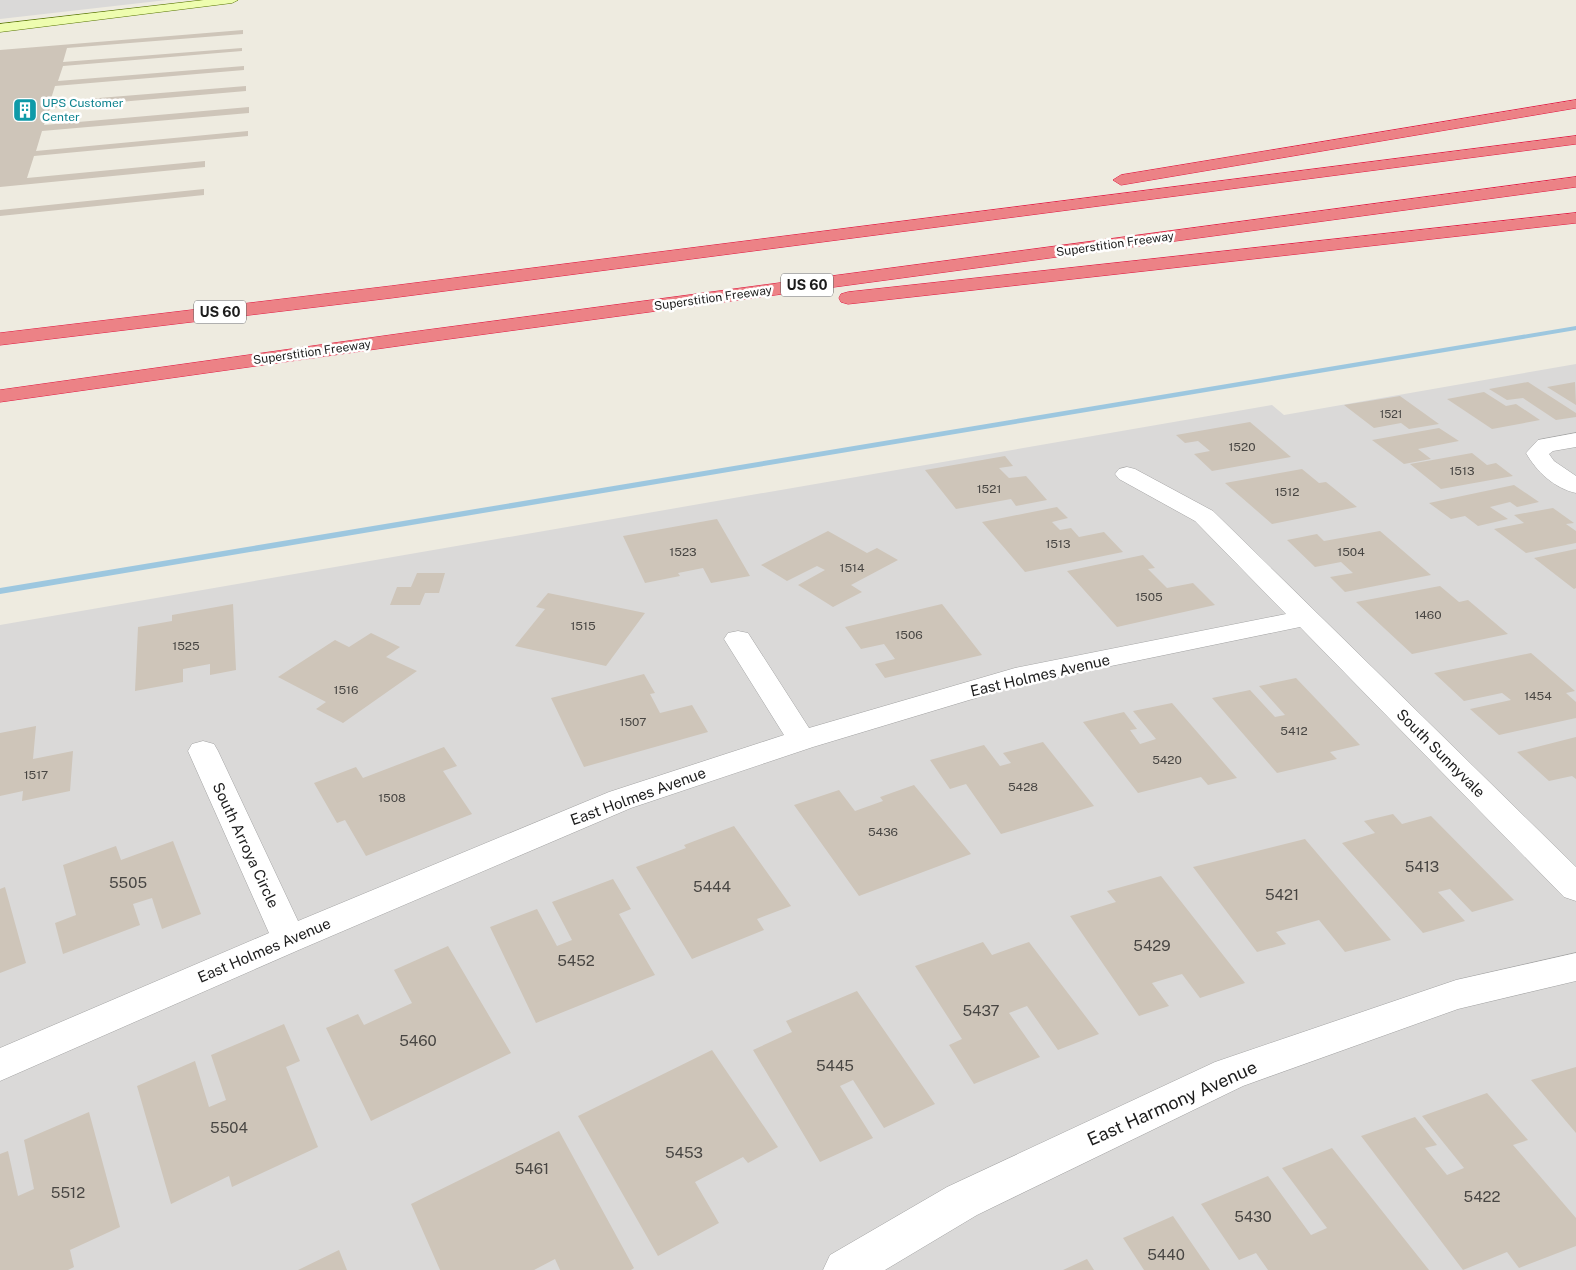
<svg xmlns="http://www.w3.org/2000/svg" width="1576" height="1270" font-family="'Public Sans',sans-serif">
<rect width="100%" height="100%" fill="#eeebe0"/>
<path fill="#dad9d8" d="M0,0H167L0,19Z
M1576,364V1270H0V625L1272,405L1284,415Z"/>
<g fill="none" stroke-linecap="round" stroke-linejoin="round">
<path fill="#9dc7df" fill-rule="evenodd" d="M1576,326V330L0,594V588Z"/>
</g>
<path fill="#cec5b9" d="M243,30V34L67,48L63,62L242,48V51L63,66L58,81L244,66V70L55,86L50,102L246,86V91L50,108L44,125L249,107V113L42,131L36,151L248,131V136L34,156L27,178L205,161V167L0,187V50Z
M204,189V195L0,216V210Z
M1528,382L1576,413V417L1556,420L1523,398L1507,400L1489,389Z
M1575,382L1576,405L1547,387Z
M1484,392L1506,406L1516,404L1540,420L1492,429L1447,399Z
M1400,396L1439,424L1409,429L1401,423L1374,428L1344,405Z
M1250,422L1291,457L1212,471L1194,454L1210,451L1198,441L1185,443L1176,435Z
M1439,428L1459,441L1418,449L1431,459L1404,464L1372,440Z
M1472,453L1487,465L1496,463L1513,476L1441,489L1410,464Z
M1005,456L1013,466L999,468L1009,478L1026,476L1047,500L1016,506L1011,499L956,509L925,470Z
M1302,469L1319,483L1326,482L1357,507L1272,524L1225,483Z
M1514,485L1539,502L1517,507L1510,502L1490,507L1508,519L1478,526L1465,516L1451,519L1429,503Z
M1057,507L1068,518L1052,522L1060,530L1071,528L1079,537L1104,532L1123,552L1025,572L982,522Z
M1553,508L1574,523L1566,524L1576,531V543L1526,553L1494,529L1524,523L1514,515Z
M717,519L750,576L711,583L703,568L678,573L680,576L645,583L623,536Z
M828,531L867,553L877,548L898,560L851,585L862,592L833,607L798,585L825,570L817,566L787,581L761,565Z
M1380,531L1431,575L1345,592L1330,577L1353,573L1341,562L1315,567L1287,540L1317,534L1324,541Z
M1576,549V588L1574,589L1534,558Z
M1143,555L1155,568L1148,569L1167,588L1193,583L1215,605L1117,627L1067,571Z
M417,573H445L439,593H425L420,605H390L397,587H411Z
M1440,586L1459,602L1468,600L1508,634L1412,654L1356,602Z
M548,593L645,613L606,666L515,646L545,609L536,607Z
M233,604L236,670L210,675V664L183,669V682L135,691L138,627L172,621V615Z
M942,604L982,655L885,678L875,664L895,659L884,644L861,649L845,627Z
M371,633L400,647L386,657L417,671L343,723L316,709L326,702L278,677L335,640L349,647Z
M1531,653L1575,691L1566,693L1576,702V718L1499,735L1470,709L1511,700L1502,693L1464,701L1434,673Z
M644,674L655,693L650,694L660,713L692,705L708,732L584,767L551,698Z
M1296,678L1360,745L1330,752L1337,759L1277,773L1212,698L1250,690L1275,717L1285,715L1259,686Z
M1172,703L1237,778L1208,785L1201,777L1138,793L1083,722L1124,712L1137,729L1130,730L1140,744L1156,739L1133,711Z
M36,726L33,759L73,751L70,791L22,801L23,791L0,796V733Z
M1576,737V779L1572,776L1549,781L1517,752Z
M1043,742L1094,806L1001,834L966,784L950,789L930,760L984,745L1000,766L1011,763L1003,753Z
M444,747L457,766L443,771L472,814L366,856L345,820L337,823L314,783L356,767L363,778Z
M914,785L971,854L859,896L794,805L839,790L855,811L883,801L880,797Z
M1393,814L1402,824L1431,816L1514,900L1472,912L1450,889L1438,892L1465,921L1423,933L1342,843L1375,833L1364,821Z
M734,826L791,906L757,919L764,930L692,959L636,867L686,848L684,845Z
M1305,839L1391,940L1345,952L1319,920L1276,932L1286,944L1257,952L1193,867Z
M173,841L201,914L162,929L152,898L133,904L140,925L63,954L55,923L76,915L63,865L116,846L121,860Z
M1161,876L1245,983L1200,998L1182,974L1152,983L1169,1006L1139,1016L1070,916L1116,902L1107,891Z
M613,879L631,909L619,914L655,975L536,1023L490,927L537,909L557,946L572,940L552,902Z
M5,887L26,963L0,973V889Z
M983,942L992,955L1029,942L1099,1034L1058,1050L1027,1006L1009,1013L1040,1057L974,1084L949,1045L962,1039L915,966Z
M448,946L511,1053L371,1121L326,1028L358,1014L364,1025L412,1003L394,970Z
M857,991L935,1104L884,1128L853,1080L840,1086L873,1138L820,1162L753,1050L792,1032L786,1021Z
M284,1024L300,1061L286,1067L318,1147L232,1187L229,1176L171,1204L137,1086L195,1061L209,1107L226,1100L211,1055Z
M712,1050L778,1147L748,1163L743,1157L695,1182L719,1223L658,1256L578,1116Z
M1576,1067V1133L1531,1080Z
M1487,1093L1528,1140L1513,1145L1576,1218V1246L1519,1268L1507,1252L1463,1270L1361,1136L1415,1117L1437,1145L1425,1148L1447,1175L1464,1168L1422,1116Z
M89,1112L120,1227L70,1250L74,1267L68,1270H0V1154L8,1151L18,1196L34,1189L24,1140Z
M559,1131L634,1268L631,1270H560L555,1259L534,1270H440L411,1204Z
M1332,1148L1429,1270H1268L1256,1253L1239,1260L1201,1204L1268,1176L1311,1235L1327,1228L1282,1168Z
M1173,1216L1210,1270H1144L1123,1238Z
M339,1250L347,1270H298Z
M1087,1259L1094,1270H1063Z"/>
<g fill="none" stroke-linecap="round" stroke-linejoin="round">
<defs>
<path id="street" d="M1576,433V447L1553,451L1549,454L1554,461L1576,476V493C1554,488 1537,472 1526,453L1538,440Z
M1127,467L1135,469L1213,511L1576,867V901L1564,897L1300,627L1019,685L813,747L631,808L301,949L0,1081V1048L269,933L188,751L192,744L203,741L214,744L218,751L298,921L609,792L784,735L724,639L728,633L738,631L748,633L809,728L1015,668L1286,614L1195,521L1119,479L1115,474L1119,469Z
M1576,953V981L1458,1009L1243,1086L977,1215L885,1270H823L830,1255L947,1187L1215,1062L1456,980Z"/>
<path id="secondary" d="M204,0H238L232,3L0,32V24Z"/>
<path id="highway" d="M1576,100V108L1121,185L1113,180L1121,175Z
M1576,136V144L391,298L0,345V333L391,286Z
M1576,177V187L419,343L0,402V390L419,331Z
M1576,213V223L848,304L841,302L839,298L841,294L848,292Z"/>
</defs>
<use href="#street" stroke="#a3a3a3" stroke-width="1"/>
<use href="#secondary" stroke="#587500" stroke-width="1"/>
<use href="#highway" stroke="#e11841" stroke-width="1"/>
<use href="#street" fill="#fff" fill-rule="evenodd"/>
<use href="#secondary" fill="#eefdaf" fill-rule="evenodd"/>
<use href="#highway" fill="#ec8286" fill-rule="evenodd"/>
</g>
<defs>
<symbol id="building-square" viewBox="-11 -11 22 22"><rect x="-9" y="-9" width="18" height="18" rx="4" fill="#0f9aa8" stroke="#fff"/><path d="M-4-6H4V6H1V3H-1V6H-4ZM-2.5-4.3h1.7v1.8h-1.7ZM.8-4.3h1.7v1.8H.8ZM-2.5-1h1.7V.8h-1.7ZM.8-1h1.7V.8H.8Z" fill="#fff"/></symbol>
</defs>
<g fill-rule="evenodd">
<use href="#building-square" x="11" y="96" width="28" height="28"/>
</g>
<g text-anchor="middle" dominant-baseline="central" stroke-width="5" stroke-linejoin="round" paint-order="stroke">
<g font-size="11" fill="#484643">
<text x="1391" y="414">1521</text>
</g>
<g font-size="12" fill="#0d838f" stroke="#fff" text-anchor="start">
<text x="42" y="103">UPS Customer<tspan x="42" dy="14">Center</tspan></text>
</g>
<g font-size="12" fill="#1c1c1c" stroke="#fff">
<text transform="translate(1115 244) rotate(-8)">Superstition Freeway</text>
<text transform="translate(713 298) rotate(-8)">Superstition Freeway</text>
<text transform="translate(312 352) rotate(-8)">Superstition Freeway</text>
</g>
<g font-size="12" fill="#484643">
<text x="1242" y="447">1520</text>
<text x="1462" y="471">1513</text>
<text x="989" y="489">1521</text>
<text x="1287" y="492">1512</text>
<text x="1058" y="544">1513</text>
<text x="683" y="552">1523</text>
<text x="1351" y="552">1504</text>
<text x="852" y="568">1514</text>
<text x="1149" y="597">1505</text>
<text x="1428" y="615">1460</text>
<text x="583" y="626">1515</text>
<text x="909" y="635">1506</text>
<text x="186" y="646">1525</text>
<text x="346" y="690">1516</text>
<text x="1538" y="696">1454</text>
<text x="633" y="722">1507</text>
<text x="1294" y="731">5412</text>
<text x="1167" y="760">5420</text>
<text x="36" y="775">1517</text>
<text x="1023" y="787">5428</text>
<text x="392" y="798">1508</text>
<text x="883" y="832">5436</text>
</g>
<g fill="#fff" stroke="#606060" stroke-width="1">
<rect x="781" y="273.5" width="52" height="23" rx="4"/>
<rect x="194" y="300.5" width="52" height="23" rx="4"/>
</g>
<g font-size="14" font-weight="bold" fill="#1c1c1c">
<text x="807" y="285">US 60</text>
<text x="220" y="312">US 60</text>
</g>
<g font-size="15" fill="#1c1c1c" stroke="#fff">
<text transform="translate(1040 675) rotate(-13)">East Holmes Avenue</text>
<text transform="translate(1441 753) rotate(45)">South Sunnyvale</text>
<text transform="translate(638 796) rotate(-20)">East Holmes Avenue</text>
<text transform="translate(246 845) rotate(65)">South Arroya Circle</text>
<text transform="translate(264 950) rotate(-23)">East Holmes Avenue</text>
</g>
<g font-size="15" fill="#484643">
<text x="1422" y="866">5413</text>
<text x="128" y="882">5505</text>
<text x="712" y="886">5444</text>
<text x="1282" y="894">5421</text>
<text x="1152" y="945">5429</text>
<text x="576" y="960">5452</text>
<text x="981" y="1010">5437</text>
<text x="418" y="1040">5460</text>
<text x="835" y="1065">5445</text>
<text x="229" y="1127">5504</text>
<text x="684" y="1152">5453</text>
<text x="532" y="1168">5461</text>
<text x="68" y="1192">5512</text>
<text x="1482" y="1196">5422</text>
<text x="1253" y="1216">5430</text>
<text x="1166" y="1254">5440</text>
</g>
<g font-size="18" fill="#1c1c1c" stroke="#fff">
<text transform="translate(1172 1103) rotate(-24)">East Harmony Avenue</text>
</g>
</g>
</svg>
